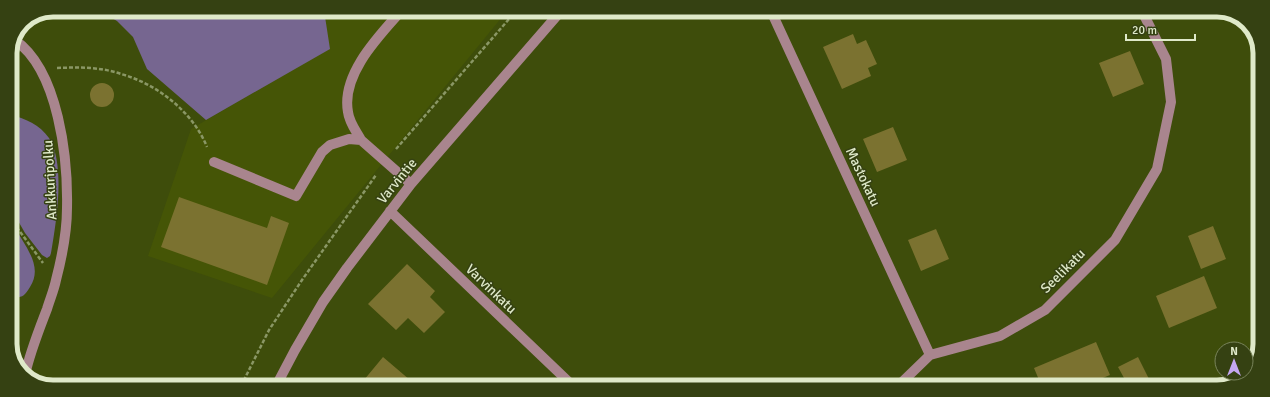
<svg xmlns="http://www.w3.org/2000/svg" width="1270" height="397" font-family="Signika,sans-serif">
<rect width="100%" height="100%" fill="#3e4d0b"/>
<path fill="#455506" d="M324,10L507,11L272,298L148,256L191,129L329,49Z"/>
<path fill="#766690" d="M98,10H324L330,49L206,120L147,69L133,37L117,21Z
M10,115C25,118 40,125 49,138C66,165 56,223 51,253L50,256L47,258L42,255L25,233L17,219L10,196Z
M10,214C11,218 12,222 14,226C24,245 44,266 30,287C24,297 22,298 10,297Z"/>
<path fill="#7b7230" d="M853,34L857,44L866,40L877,64L868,68L871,76L842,89L823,47Z
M1130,51L1144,84L1113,97L1099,63Z
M90 95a12 12 0 1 1 24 0a12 12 0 1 1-24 0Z
M893,127L907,160L877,172L863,139Z
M179,197L267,228L271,216L289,223L267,285L161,247Z
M1213,226L1226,259L1201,269L1188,236Z
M936,229L949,259L921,271L908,240Z
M407,264L435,291L430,297L445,312L424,333L408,318L396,330L368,304Z
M1204,276L1217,308L1169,328L1156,296Z
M1096,342L1110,375L1081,387H1042L1034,368Z
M383,357L417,386H359Z
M1138,357L1153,387H1129L1118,367Z"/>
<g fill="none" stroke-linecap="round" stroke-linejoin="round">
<path stroke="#8a9765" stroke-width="2.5" stroke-dasharray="4 2" stroke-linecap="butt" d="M57,68C79,67 101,67 121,74C157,84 193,112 207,147
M396,149L516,11
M10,204L18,229L43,263
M241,386L269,330L302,280L376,175"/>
<path stroke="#a9858e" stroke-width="10" d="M771,11L930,355
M15,40C59,71 68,159 67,208C67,232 62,257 56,280C54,290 50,299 47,309C39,330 30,352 25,375
M361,140C356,131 349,122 348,112C341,74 379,36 402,10
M214,162L296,196L322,152L330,145L349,139L361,140L411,184
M390,211L573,386
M276,386L295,350L323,302L347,268L411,184L561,11
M897,387L930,355L1000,336L1045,310L1115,240L1157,169L1171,102L1166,59L1142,11"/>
</g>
<g text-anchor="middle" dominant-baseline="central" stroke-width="3" stroke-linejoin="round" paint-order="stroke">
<g font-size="14" fill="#dfe9c9" stroke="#354112">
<text transform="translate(863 177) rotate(65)">Mastokatu</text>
<text transform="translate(50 180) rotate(-93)">Ankkuripolku</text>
<text transform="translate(397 181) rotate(-51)">Varvintie</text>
<text transform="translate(1063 271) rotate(-45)">Seelikatu</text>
<text transform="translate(491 289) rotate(44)">Varvinkatu</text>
</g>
</g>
<path d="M0 0H1270V397H0ZM53 17H1217A36 36 0 0 1 1253 53V344A36 36 0 0 1 1217 380H53A36 36 0 0 1 17 344V53A36 36 0 0 1 53 17Z" fill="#354112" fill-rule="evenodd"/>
<path fill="none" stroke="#dfe9c9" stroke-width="5" d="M53 17H1217A36 36 0 0 1 1253 53V344A36 36 0 0 1 1217 380H53A36 36 0 0 1 17 344V53A36 36 0 0 1 53 17Z"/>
<g transform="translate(1234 361)"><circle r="19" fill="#354112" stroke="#79845b"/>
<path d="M0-3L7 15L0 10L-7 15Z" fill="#c4a7f1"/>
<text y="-6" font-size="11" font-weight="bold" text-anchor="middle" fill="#dfe9c9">N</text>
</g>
<path d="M1126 34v6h69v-6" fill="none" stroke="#dfe9c9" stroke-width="2"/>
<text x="1132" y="34" font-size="12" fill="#dfe9c9" stroke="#354112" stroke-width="3" paint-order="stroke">20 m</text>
</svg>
